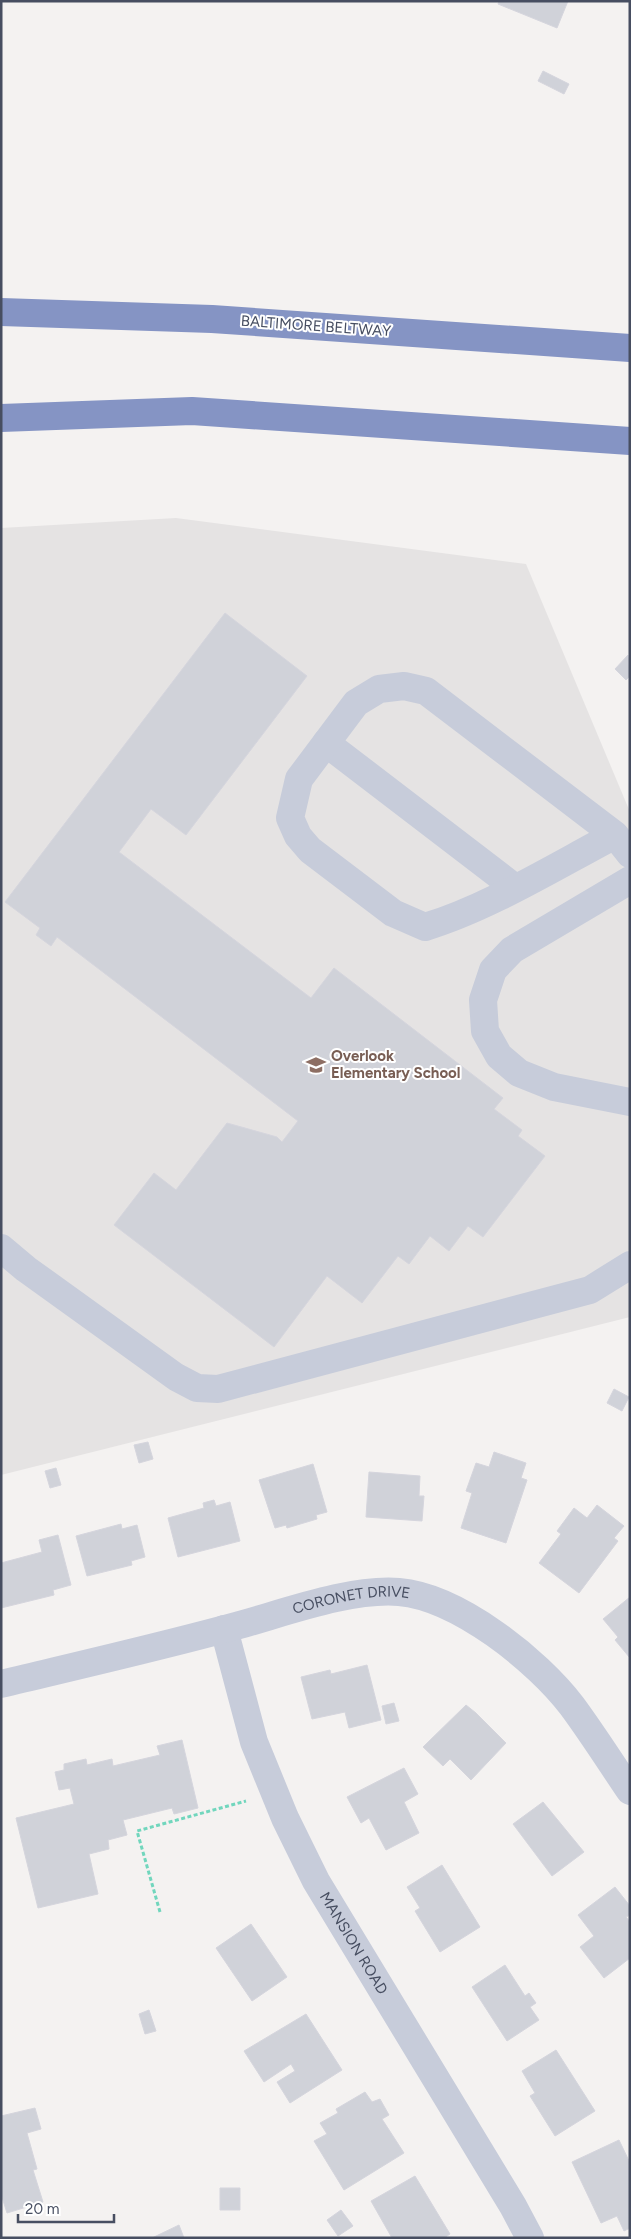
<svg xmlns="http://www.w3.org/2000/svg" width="631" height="2239" font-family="Figtree,sans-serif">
<rect width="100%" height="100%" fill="#f4f2f1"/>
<path fill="#e5e3e3" d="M176,518L526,564L630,812V1317L1,1475V528Z"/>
<path fill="#d0d2d9" stroke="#d5d5dd" d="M499,1H568L557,28L498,4Z
M543,71L569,84L564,94L538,81Z
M225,613L307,676L186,835L151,809L119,852L311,998L334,968L503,1098L494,1109L522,1130L518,1136L545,1156L483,1237L468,1226L449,1251L430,1236L409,1264L398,1256L362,1303L327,1276L274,1347L114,1225L154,1173L176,1190L227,1123L277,1137L282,1142L298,1121L57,937L51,946L36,935L40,928L5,902Z
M628,655L630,676L626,680L615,669Z
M614,1389L629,1397L622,1411L607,1403Z
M148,1442L153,1459L139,1463L134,1445Z
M494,1452L526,1463L521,1478L527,1480L506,1543L461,1528L472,1493L466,1491L476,1463L489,1467Z
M313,1464L327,1512L316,1515L317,1519L287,1528L286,1525L275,1528L259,1480Z
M56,1468L61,1485L50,1488L45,1471Z
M369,1472L420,1476L419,1496H424L422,1521L366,1517Z
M214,1500L216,1506L230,1502L240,1541L178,1557L168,1518L204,1508L203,1503Z
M597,1505L624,1526L614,1538L618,1541L579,1593L539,1563L561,1534L557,1531L574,1508L587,1518Z
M121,1524L122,1529L137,1525L145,1557L131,1561L132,1565L87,1576L76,1536Z
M58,1535L71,1585L53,1590L54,1595L1,1608V1563L42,1552L39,1540Z
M630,1597V1658L615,1640L618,1637L603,1619Z
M367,1665L381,1720L349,1728L345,1712L312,1719L301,1677L330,1670L331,1674Z
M394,1703L399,1721L386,1724L382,1706Z
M466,1705L476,1713L506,1743L471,1780L450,1759L443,1766L423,1747Z
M182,1740L198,1808L174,1814L172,1808L123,1820L127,1835L108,1840L109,1849L89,1854L98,1894L38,1908L16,1818L74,1804L70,1788L59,1790L55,1772L64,1770V1764L86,1759L87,1765L112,1759L113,1766L160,1755L157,1746Z
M404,1768L418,1794L404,1802L419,1833L386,1850L369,1818L361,1823L347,1797Z
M543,1802L584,1852L552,1876L513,1824Z
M442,1865L480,1927L440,1952L415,1911L420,1908L407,1887Z
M615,1887L630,1906V1915L626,1917L630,1922V1958L604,1978L580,1947L594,1936L578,1915Z
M251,1924L287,1977L252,2001L216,1948Z
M505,1965L525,1996L529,1993L536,2003L530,2007L539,2020L507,2041L472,1987Z
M149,2010L156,2031L145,2034L139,2014Z
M306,2014L342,2070L290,2103L277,2082L295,2071L291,2064L264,2082L244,2051Z
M556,2050L595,2111L555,2136L530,2096L535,2093L522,2071Z
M365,2092L372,2102L380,2099L389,2115L382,2119L404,2153L344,2190L314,2141L327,2134L320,2123L338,2113L336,2109Z
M35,2108L41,2129L27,2133L37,2169L33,2170L43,2202L7,2213L1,2194V2116Z
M619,2140L630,2163V2228L624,2231L617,2216L601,2223L572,2162Z
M415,2176L450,2234L444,2238H392L371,2201Z
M220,2188H240V2210H220Z
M341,2210L353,2226L338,2236L327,2220Z
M179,2225L184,2238H152Z"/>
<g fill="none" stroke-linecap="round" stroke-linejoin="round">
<path stroke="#71d6bd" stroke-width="3" stroke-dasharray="4 2.5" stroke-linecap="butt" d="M160,1912L137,1831L246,1801"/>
<g stroke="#c7ccda" stroke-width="28">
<path d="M326,743L514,887"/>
<path d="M615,835C556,866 488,908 425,927L393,913L310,850L298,836L290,818L299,779L356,703L379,689L404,686L426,691L615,835L630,854"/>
<path d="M630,880L512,950L493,970L483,1000L485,1031L499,1056L519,1073L554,1087L630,1102"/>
<path d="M1,1248L26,1269L176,1377L197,1388L218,1389L590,1290L630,1265"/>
<path id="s1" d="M224,1629L254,1742L285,1818L316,1881L513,2206L530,2238"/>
<path id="s2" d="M1,1684C80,1665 159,1647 236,1626C284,1613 350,1588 399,1592C458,1597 537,1660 572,1706C592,1733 611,1763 630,1791"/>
</g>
<path stroke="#8594c4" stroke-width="28" d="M1,312L212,319L630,348
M1,418L192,411L630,441"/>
</g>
<defs>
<symbol id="school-bare" viewBox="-9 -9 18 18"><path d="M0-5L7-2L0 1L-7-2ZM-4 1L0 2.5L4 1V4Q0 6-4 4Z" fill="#8d6e63" stroke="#fff" stroke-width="2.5" paint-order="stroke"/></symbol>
</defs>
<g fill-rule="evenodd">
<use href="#school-bare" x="302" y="1051" width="28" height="28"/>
</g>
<g text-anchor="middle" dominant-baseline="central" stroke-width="4" stroke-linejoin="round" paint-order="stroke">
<g font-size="15" fill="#474e61" stroke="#fff">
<text transform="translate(316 326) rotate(4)">BALTIMORE BELTWAY</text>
<text stroke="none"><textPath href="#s2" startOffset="361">CORONET DRIVE</textPath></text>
<text stroke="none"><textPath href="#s1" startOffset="342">MANSION ROAD</textPath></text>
</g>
<g font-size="15" font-weight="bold" fill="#785e54" stroke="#fff" text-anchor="start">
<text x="331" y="1056">Overlook<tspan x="331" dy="17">Elementary School</tspan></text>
</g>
</g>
<rect width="631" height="2239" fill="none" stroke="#474e61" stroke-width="5"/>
<path d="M18 2214v8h96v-8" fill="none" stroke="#474e61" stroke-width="2.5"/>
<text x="25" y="2214" font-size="15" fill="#474e61" stroke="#ffffff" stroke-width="4" paint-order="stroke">20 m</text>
</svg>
